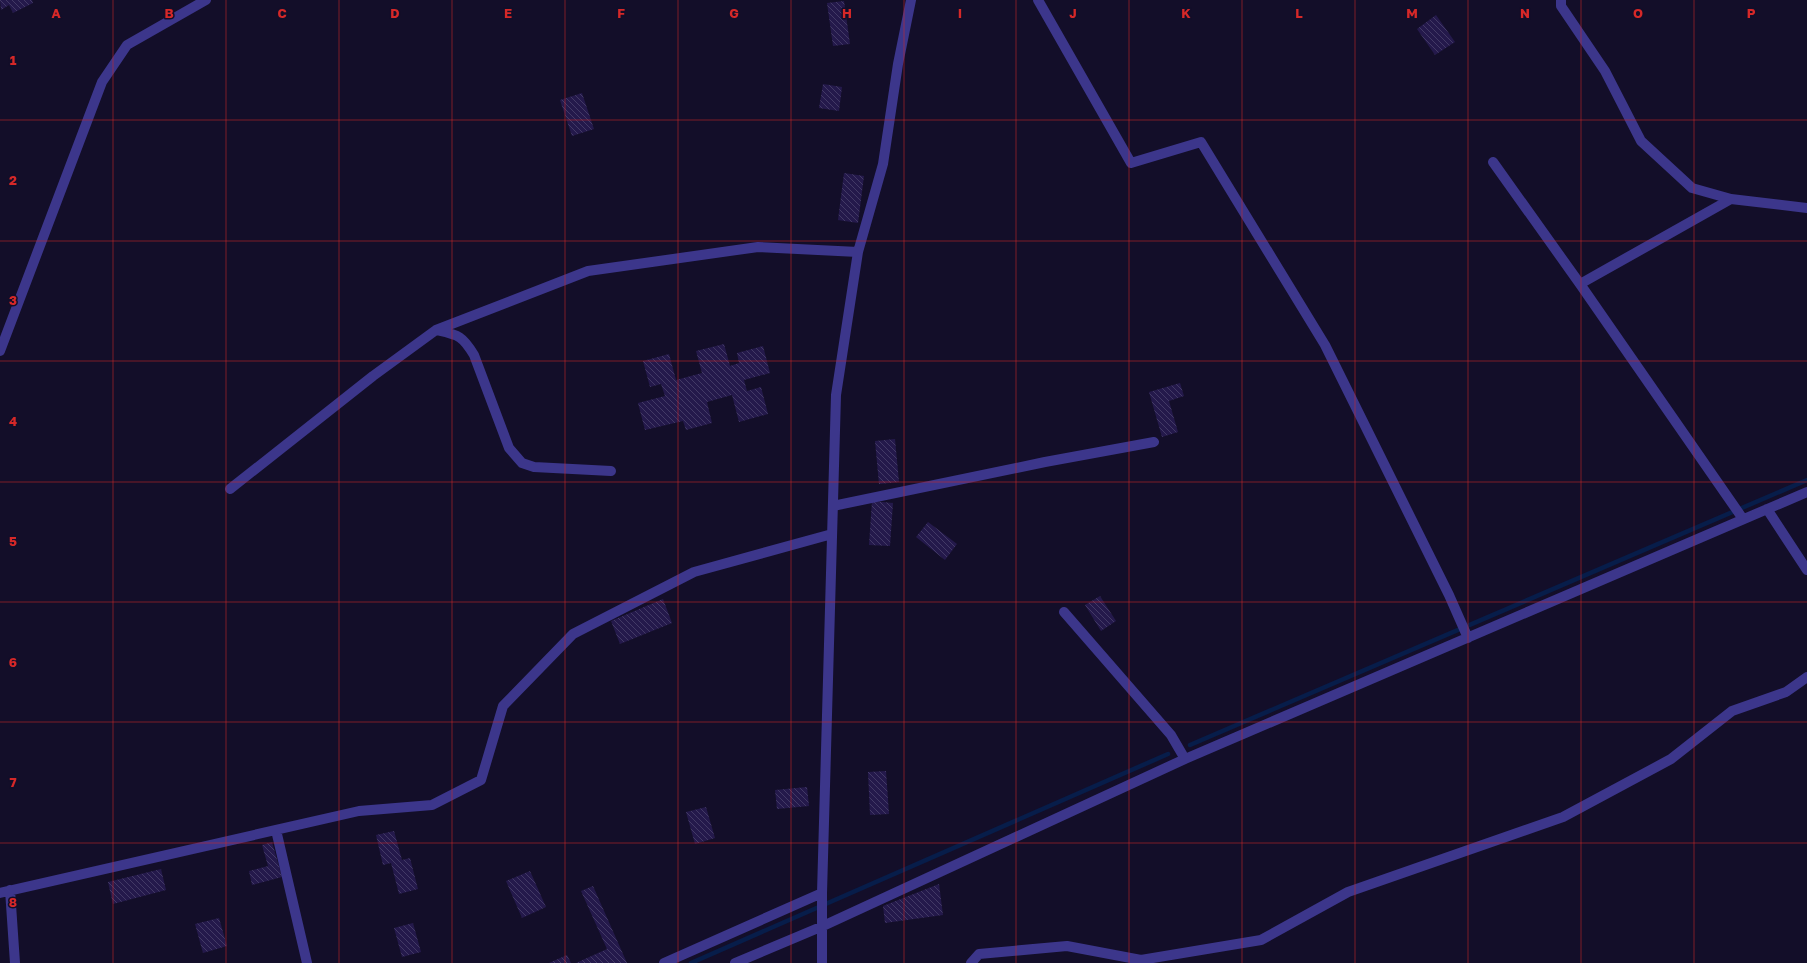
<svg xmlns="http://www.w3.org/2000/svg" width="1807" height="963" font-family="'Golos Text',sans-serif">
<defs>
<pattern id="building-back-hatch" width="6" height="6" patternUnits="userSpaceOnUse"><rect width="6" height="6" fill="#24194b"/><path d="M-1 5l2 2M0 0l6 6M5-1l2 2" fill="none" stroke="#433a66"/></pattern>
</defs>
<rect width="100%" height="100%" fill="#130e29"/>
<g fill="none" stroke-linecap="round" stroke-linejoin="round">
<path stroke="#071d4a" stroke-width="4.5" d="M1190,745L1807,480
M691,963L1168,754"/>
</g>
<path fill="url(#building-back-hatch)" d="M0,0H32L33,3L13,13L9,5L1,10Z
M844,1L850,44L833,46L827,3Z
M1436,15L1455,42L1435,55L1417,29Z
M823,84L842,87L839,111L819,108Z
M582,93L594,129L572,136L560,100Z
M844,173L864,176L858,223L838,220Z
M724,344L730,366L739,363L737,353L763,346L770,373L744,380L747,391L761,387L768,414L739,422L732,395L707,402L712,423L686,430L683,421L645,430L638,403L665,396L661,384L650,387L643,361L669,354L676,380L702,373L696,351Z
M1180,383L1184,396L1169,401L1178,432L1162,437L1149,392Z
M895,439L899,482L879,484L875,441Z
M872,501L893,503L890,546L869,545Z
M928,522L957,544L945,560L916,537Z
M1100,596L1116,621L1101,631L1085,605Z
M663,599L672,623L620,644L611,621Z
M886,771L889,814L870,815L868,772Z
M807,787L809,806L777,809L775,790Z
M706,807L715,838L695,844L686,812Z
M394,831L402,860L410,858L418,889L399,894L391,863L383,865L376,835Z
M272,842L282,877L252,885L249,871L268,866L262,845Z
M161,869L166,890L113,904L108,882Z
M530,871L546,907L522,918L506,881Z
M939,884L943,915L885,923L883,906Z
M593,886L627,963H576L607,949L581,891Z
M219,918L227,946L203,953L195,924Z
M413,923L421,952L402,957L394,928Z
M567,955L571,963H549Z"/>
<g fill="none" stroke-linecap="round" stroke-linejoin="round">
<path stroke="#3c368b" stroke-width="10" d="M1038,0L1131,163L1201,142L1325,345L1449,595L1468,638
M1561,0V6L1605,71L1641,141L1692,188L1731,199
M1493,162L1580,284L1743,519
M1580,284L1731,199L1807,208
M436,330C458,335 462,335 474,355L509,448L522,463L534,467L611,471
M0,351L102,82L127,45L206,0
M230,489L373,376L436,330L588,271L758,247L858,252
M833,506L1045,462L1154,442
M1767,509L1807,570
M1064,612L1171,735L1185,759
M276,830L307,963
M10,890L15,963
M0,893L359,811L432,805L481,780L503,706L573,634L694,572L832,534
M664,963L822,893
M735,963L823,926L1185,759L1807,492
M822,963V893L836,395L858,252L883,164L898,64L911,0
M971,963L979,954L1067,946L1141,960L1261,940L1348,892L1563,817L1671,759L1732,711L1786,692L1807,677"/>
</g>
<path fill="none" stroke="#d62828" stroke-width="1" stroke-opacity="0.55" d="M113,0V963M226,0V963M339,0V963M452,0V963M565,0V963M678,0V963M791,0V963M904,0V963M1016,0V963M1129,0V963M1242,0V963M1355,0V963M1468,0V963M1581,0V963M1694,0V963M0,120H1807M0,241H1807M0,361H1807M0,482H1807M0,602H1807M0,722H1807M0,843H1807"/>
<g font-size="13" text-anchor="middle" font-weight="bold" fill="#d62828" stroke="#130e29" stroke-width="3" stroke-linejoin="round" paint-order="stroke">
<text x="56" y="18">A</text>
<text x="169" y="18">B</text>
<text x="282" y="18">C</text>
<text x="395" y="18">D</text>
<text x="508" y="18">E</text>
<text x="621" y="18">F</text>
<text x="734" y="18">G</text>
<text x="847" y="18">H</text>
<text x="960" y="18">I</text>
<text x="1073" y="18">J</text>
<text x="1186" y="18">K</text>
<text x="1299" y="18">L</text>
<text x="1412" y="18">M</text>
<text x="1525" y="18">N</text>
<text x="1638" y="18">O</text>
<text x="1751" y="18">P</text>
<text x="13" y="65">1</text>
<text x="13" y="185">2</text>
<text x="13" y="305">3</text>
<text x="13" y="426">4</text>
<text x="13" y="546">5</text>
<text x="13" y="667">6</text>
<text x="13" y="787">7</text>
<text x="13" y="907">8</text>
</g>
</svg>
